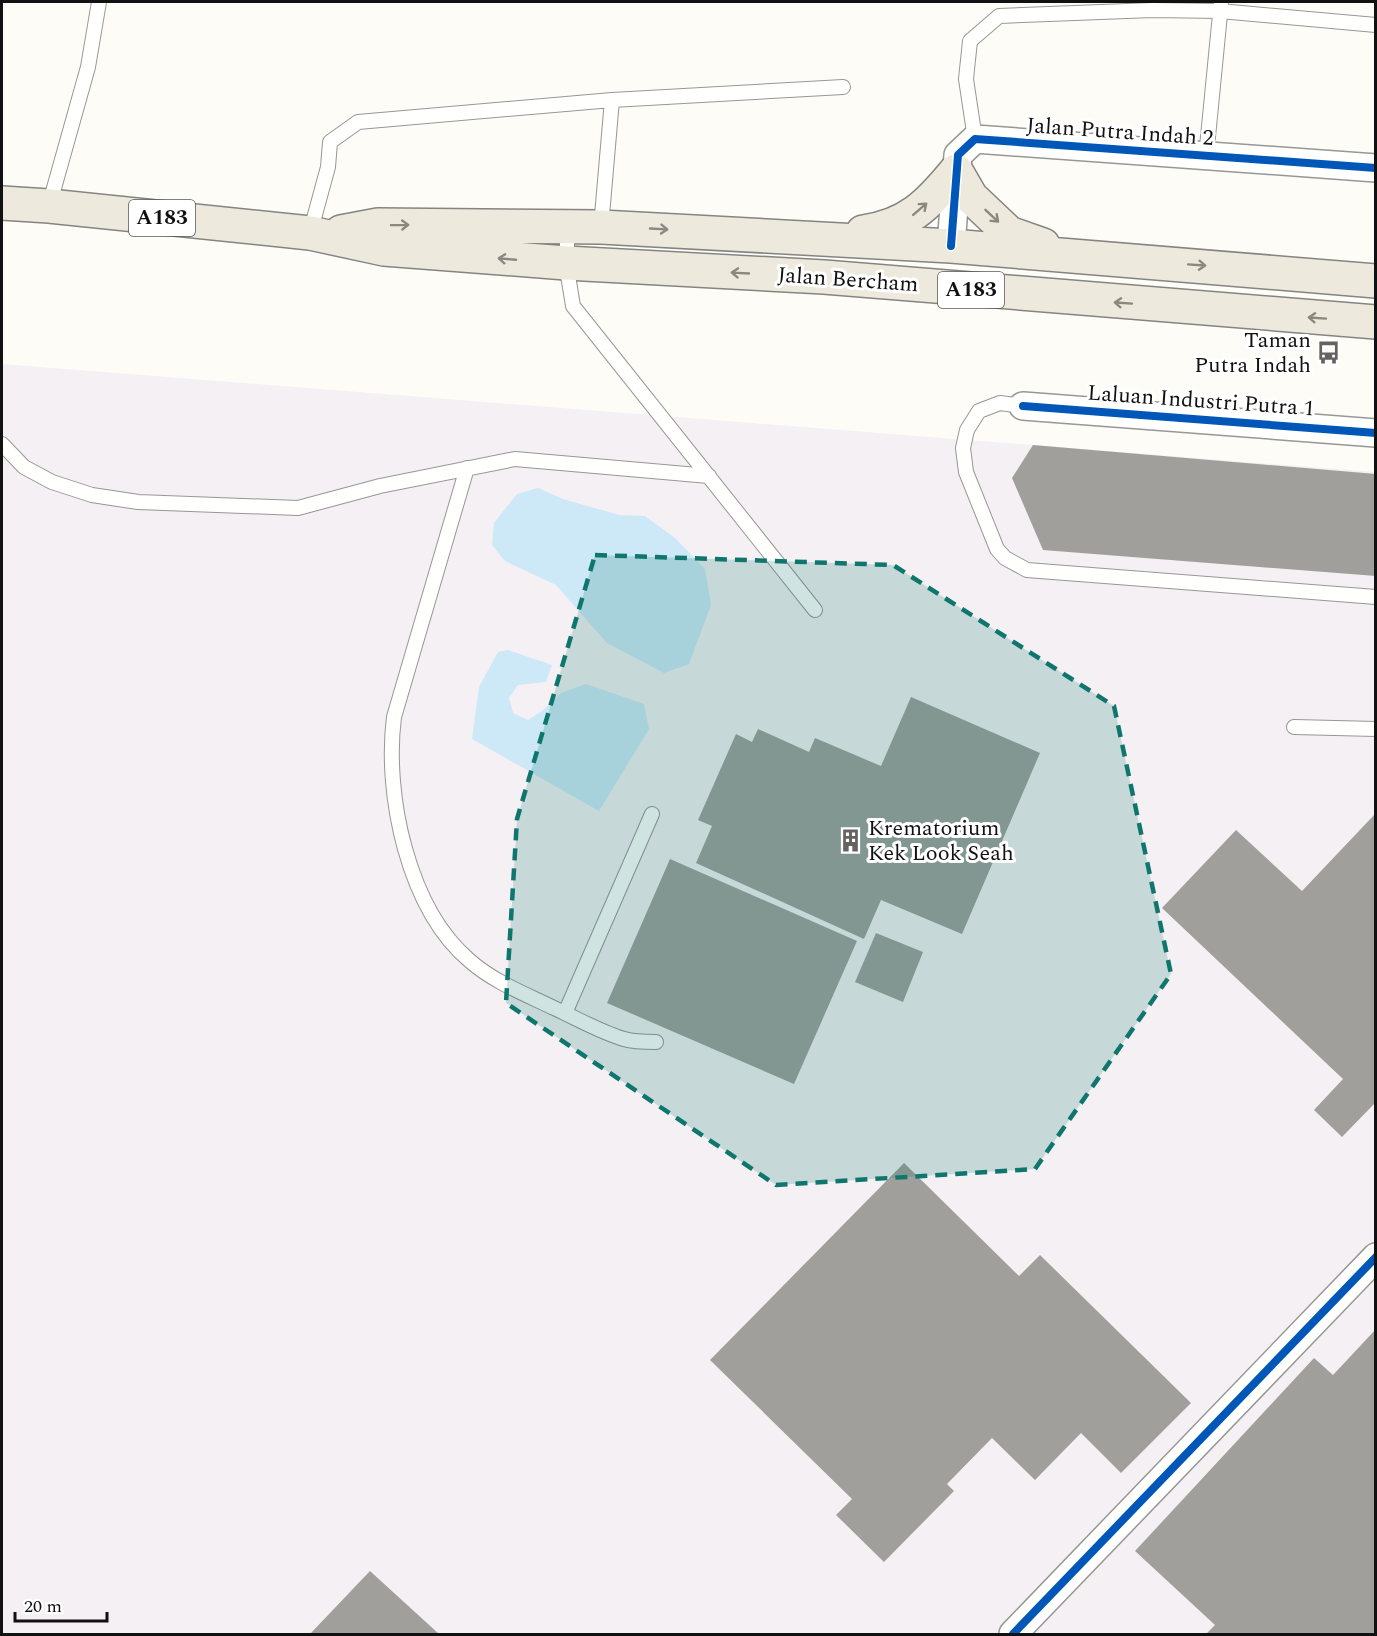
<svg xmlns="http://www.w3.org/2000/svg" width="1377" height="1636" font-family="Spectral,serif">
<rect width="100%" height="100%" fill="#fdfcf7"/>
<path fill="#f5f0f3" d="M2,364L1375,472V1634H2Z"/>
<path fill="#cde8f7" d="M538,488L563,499L619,515L645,516L675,538L705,569L711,605L689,664L664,673L607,643L556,585L505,561L492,545L494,523L517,494Z
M508,650L552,665L546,682L518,685L509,698L513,713L528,720L542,711L561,693L586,684L644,704L649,729L599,811L472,739L479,687L498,652Z"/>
<path fill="#a19f9c" d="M1033,445L1376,474V576L1043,550L1012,478Z
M911,697L1040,753L962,934L881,900L864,939L696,863L712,826L698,820L736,734L752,742L758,729L809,752L815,738L881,766Z
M1376,813V1102L1342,1137L1314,1110L1343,1079L1162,908L1236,830L1302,891Z
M670,859L857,941L794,1084L607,1003Z
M876,933L923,952L903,1002L855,982Z
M904,1163L1019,1276L1040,1255L1191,1403L1121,1473L1081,1433L1035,1480L992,1438L947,1484L954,1491L884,1562L836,1515L852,1499L710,1360Z
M1376,1329V1634H1206L1215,1625L1135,1551L1314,1358L1333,1375Z
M370,1571L439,1634H310Z"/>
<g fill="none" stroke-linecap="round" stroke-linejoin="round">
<defs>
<path id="service" d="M975,139L966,79L970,41L999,16L1153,10L1220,11L1376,25
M1206,157L1221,4
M49,206L88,67L99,2
M568,226L566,263L573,306L815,610
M601,227L612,100
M310,233L328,167L330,142L358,122L612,100L843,87
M1023,406L1000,403L979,411L967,430L963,448L966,472L997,549L1005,558L1027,570L1376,597
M2,444L24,467L52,482L92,495L138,502L298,508L380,486L515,459L709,476
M467,468L394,717C384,795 408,909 470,961C494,982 525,994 554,1008C576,1018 600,1032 624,1039C634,1042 646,1042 656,1042
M1294,727L1376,729
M565,1013L652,814"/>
<path id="minor" d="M951,246L958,155L975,139L1376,168
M1023,406L1376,433
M1013,1634L1376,1257"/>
<path id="primary" d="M2,203L49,206L310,233L384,249L566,263L824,277L1376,322
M341,232L378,225L601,227L951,246L1376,281
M863,232C908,226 929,204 956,171L971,197L1009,233L1043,245"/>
</defs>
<use href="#service" stroke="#979795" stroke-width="16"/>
<use href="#minor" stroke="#979795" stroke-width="30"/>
<use href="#primary" stroke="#858482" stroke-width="36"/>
<use href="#service" stroke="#fffffe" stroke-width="14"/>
<use href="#minor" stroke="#fffffe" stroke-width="27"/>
<use href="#primary" stroke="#ede9dc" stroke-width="33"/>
<defs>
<path id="cycleway" d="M951,246L958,155L975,139L1376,168
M1023,406L1376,433
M1013,1634L1376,1257"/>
</defs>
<use href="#cycleway" stroke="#fff" stroke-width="11"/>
<use href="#cycleway" stroke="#0057b8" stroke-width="8"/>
</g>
<defs><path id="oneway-shaft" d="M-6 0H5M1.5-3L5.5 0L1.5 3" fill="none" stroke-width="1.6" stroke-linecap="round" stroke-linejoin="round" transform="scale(1.5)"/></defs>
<g stroke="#8a8881">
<use href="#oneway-shaft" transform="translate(920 209) rotate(-41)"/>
<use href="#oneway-shaft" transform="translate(992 216) rotate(43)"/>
<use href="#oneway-shaft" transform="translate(400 225) rotate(-1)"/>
<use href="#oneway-shaft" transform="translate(659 229) rotate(3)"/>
<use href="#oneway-shaft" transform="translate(507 259) rotate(-175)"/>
<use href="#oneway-shaft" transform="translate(1197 265) rotate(4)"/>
<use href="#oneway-shaft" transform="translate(740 273) rotate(-177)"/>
<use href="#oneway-shaft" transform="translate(1123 303) rotate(-176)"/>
<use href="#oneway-shaft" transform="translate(1317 318) rotate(-176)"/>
</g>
<path fill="#0f766e" fill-opacity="0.2" stroke="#0f766e" stroke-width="4.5" stroke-dasharray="12 8" stroke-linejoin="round" d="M595,555L893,565L1114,706L1171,974L1035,1169L776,1185L506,1003L517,819Z"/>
<defs>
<symbol id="bus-bare" viewBox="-9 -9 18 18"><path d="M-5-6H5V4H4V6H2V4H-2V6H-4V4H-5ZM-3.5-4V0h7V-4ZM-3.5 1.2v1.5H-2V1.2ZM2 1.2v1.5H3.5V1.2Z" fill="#646362" stroke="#fff" stroke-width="2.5" paint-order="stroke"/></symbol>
<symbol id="building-bare" viewBox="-9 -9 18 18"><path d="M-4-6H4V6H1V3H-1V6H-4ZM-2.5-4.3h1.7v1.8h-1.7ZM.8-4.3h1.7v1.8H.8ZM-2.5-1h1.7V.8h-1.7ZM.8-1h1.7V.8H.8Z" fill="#646362" stroke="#fff" stroke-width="2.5" paint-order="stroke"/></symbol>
</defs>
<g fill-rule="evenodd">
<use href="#bus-bare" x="1312" y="336" width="33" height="33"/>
<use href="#building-bare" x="834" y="824" width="33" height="33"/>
</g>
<g text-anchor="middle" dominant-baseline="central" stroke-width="6" stroke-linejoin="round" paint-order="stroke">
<g fill="#fff" stroke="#585858" stroke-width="1.5">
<rect x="129" y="200" width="66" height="36" rx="4.5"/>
<rect x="938" y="272" width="66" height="36" rx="4.5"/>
</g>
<g font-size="21" font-weight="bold" fill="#111">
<text x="162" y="218">A183</text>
<text x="971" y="290">A183</text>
</g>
<g font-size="22" fill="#111" stroke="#fff">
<text transform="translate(1120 132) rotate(4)">Jalan Putra Indah 2</text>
<text transform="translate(848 280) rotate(4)">Jalan Bercham</text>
<text transform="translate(1201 401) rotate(4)">Laluan Industri Putra 1</text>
</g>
<g font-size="22" fill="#111" stroke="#fff" text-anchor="end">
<text x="1311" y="340">Taman<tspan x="1311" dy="25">Putra Indah</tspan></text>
<text x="868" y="828" text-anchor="start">Krematorium<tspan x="868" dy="25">Kek Look Seah</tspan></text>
</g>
</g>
<rect width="1377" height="1636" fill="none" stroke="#111111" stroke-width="6"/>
<path d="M15 1612v9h92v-9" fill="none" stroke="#111111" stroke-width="3"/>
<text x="24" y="1612" font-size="18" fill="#111111" stroke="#ffffff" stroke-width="4.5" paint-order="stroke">20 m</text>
</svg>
